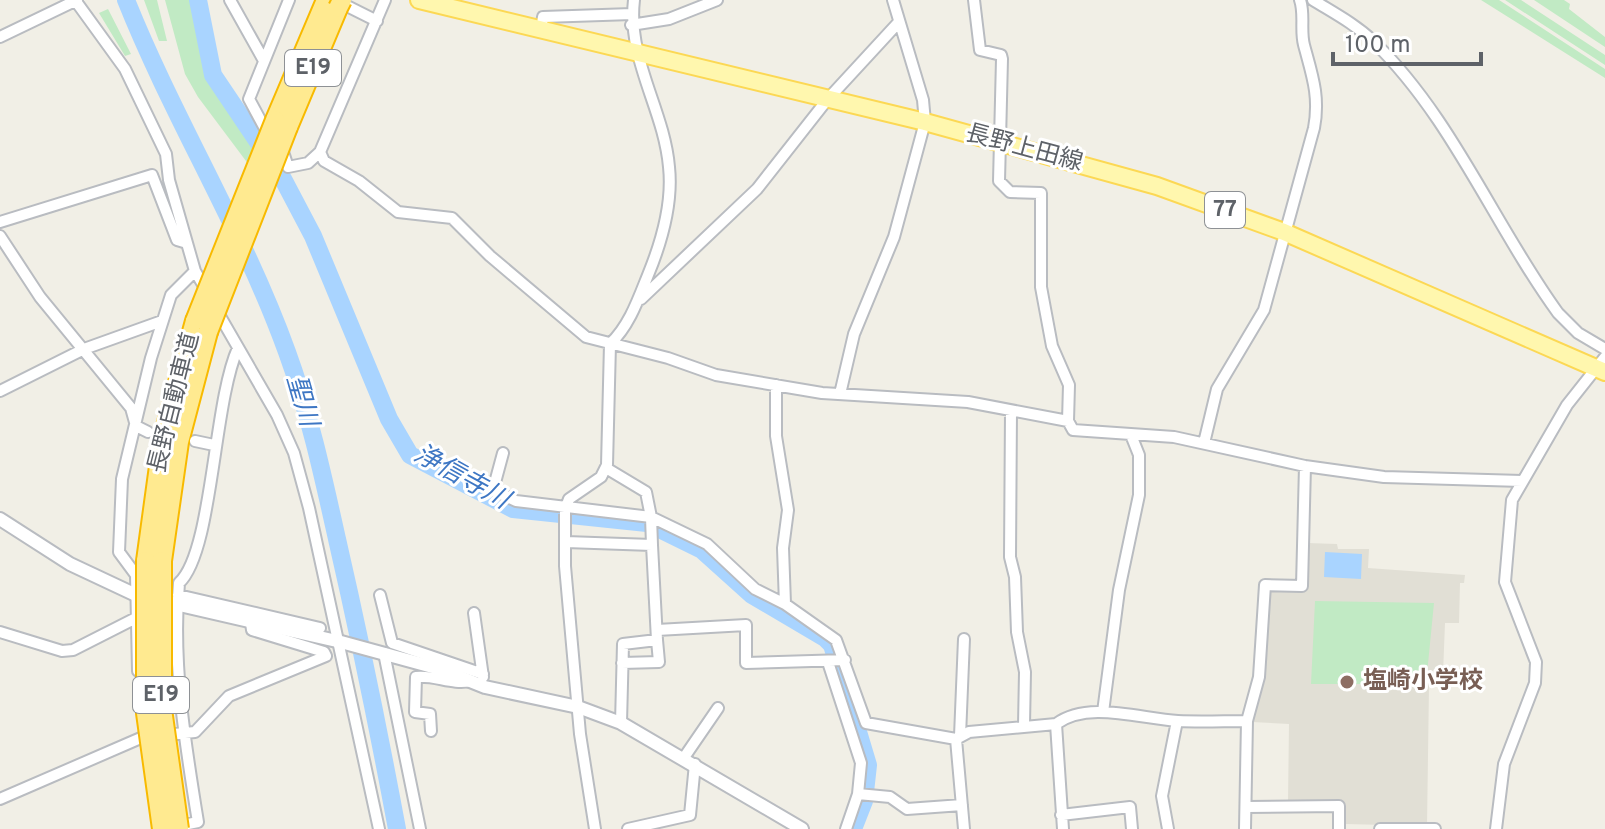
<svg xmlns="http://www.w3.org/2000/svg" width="1605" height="829" font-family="Overpass,'Noto Sans JP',sans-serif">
<rect width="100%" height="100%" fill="#f1efe6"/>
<path fill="#e1dfd5" d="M1307,543L1337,544L1338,549H1369L1368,568L1465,575L1464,583H1460L1459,623H1445L1443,674L1429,686L1427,826L1345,824L1343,801L1288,802L1289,724L1252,722L1268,589H1305Z"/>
<path fill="#c1eac4" d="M144,0H157L167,41H159Z
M165,0H193L211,84L257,148L249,165L198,97L185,74Z
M1481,0H1499L1605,69V78Z
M1505,0H1521L1605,55V65Z
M1534,0H1564L1570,4L1569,9L1605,37V47Z
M108,9L131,54L125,56L99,13Z
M1315,601L1434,603L1426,684H1311Z"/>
<path fill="#a9d4ff" d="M1325,552L1362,554L1361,579L1324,577Z"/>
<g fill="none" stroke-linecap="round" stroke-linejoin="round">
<path stroke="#a9d4ff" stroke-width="18" d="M126,0C174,120 243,230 287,352C309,412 323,476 337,539C359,635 379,732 397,829
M198,0L213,75L283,179L313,236L389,419L410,455L513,509L647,523L702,550L752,595L825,638L832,645L868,765L864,801L853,829"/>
<defs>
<path id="minor" d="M75,0L125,69L166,154L169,180L195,271L208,293
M230,0L263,59
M974,0L980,50L1001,55L1002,59L999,181L1010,192L1041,193V287L1052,346L1069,385L1068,421L1073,430L1174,437L1305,466L1384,477L1522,481
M1313,0C1334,13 1355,24 1373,41C1452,117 1494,225 1558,313L1578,333L1605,349
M339,2L377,21
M631,25L669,19L717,0
M541,30L543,17L632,14
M0,37L77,0
M270,138L249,99L289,0
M282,149L288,167L308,163L320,152L385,0
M320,152L324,161L359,181L398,212L452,218L490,256L586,337L668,358L716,375L822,393L968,402L1068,421
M0,222L152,175L177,240L187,243
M0,236L40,297L131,408L136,426L148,432
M641,299L757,189L827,100L898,23
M217,311L277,415L294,453L309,508L379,829
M776,385V436L788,510L783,548L785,604L836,640L866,723L956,739L969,732L1056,724C1088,700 1141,719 1178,721C1201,722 1224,721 1247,721
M0,391L84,349L162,321
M840,394L854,334L894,237L925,122L923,100L893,0
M1011,411L1010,557L1015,577L1017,632L1025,672L1024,725
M195,441L214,445
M1204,443L1217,389L1264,310L1314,128C1320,96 1312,75 1304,45C1300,30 1305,14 1300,0
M503,453L493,490L516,501L651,517L646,492L606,468
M566,542L652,545L657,640L623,644L621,723
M652,545L651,517L707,544L755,589L785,604
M178,595L320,628
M380,595L392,643L483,674
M474,613L483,677
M657,630L746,625V663L845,660
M0,632L62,651L73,650L136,618
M384,653L420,829
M828,662L861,763L858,794L846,829
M622,663L659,662L657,640
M138,671L136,575L119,552L122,479L151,358L171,295L195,271
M1103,712L1119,590L1139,495V455L1131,435
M1056,724L1063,829
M431,731L430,714L415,712L416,677C436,675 451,685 471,681
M960,736L964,639
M956,739L964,829
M683,759L718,708
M858,794L890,797L907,809L962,805
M0,799L143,737L195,732L229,696L326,656L324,652L252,630L251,623L256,613
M1247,807L1339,806V829
M1061,815L1130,807L1132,829
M174,827L198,822C185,743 172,663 179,583C213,552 213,403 238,348
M595,829L580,734L565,566V510L569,499L601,477L607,465L610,344C629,326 638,300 648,275C662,241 673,204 669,167C664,109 627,60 634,0
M628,829L690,815L695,764
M1168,829L1162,796L1177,721
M1245,829L1247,721L1259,677L1265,585L1302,586L1305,466
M1380,829H1435
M1496,829L1504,764L1535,683L1536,662L1505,582L1512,500L1567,405L1605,357"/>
<path id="tertiary" d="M0,519L70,564L136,595L341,642L440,669L485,687L578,707L621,723L802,829"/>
<path id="primary" d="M419,0L925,122L1157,186L1284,232L1605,372"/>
<path id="motorway" d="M275,120L326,0
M288,127L338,8
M146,561L163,437L195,321
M162,561L179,442L208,332"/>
</defs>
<use href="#minor" stroke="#b9bcc1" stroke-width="14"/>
<use href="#tertiary" stroke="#b9bcc1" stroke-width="16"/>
<use href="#primary" stroke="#fcd854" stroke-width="20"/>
<use href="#motorway" stroke="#f8ba00" stroke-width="22"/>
<use href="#minor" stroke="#fff" stroke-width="10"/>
<use href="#tertiary" stroke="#fff" stroke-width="12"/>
<use href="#primary" stroke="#fff7ae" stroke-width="16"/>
<use href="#motorway" stroke="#ffea90" stroke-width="18"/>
<defs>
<path id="motorway-bridge" d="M338,8L342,0
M195,321L275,120
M208,332L288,127
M146,561V713L162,829
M162,561V709L179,829"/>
</defs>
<use href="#motorway-bridge" stroke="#f8ba00" stroke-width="22" stroke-linecap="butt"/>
<use href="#motorway-bridge" stroke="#ffea90" stroke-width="18"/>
</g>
<circle fill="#8d6e63" stroke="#fff" stroke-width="3" cx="1347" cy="682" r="8"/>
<g text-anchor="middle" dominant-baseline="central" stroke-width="6" stroke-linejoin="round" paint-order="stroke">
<g fill="#fff" stroke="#8e9195" stroke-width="2">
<rect x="285" y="50" width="56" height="36" rx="6"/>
<rect x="1205" y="192" width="40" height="36" rx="6"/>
<rect x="133" y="677" width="56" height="36" rx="6"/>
</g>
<g font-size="22" font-weight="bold" fill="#5e6268">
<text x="313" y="68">E19</text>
<text x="1225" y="210">77</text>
<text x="161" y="695">E19</text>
</g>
<g font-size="24" fill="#5e6268" stroke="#fff">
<text transform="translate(1024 149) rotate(15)">長野上田線</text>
<text transform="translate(175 403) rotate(-76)">長野自動車道</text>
</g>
<g font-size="24" font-weight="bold" fill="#785e54" stroke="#fff" text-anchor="start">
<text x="1363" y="682">塩崎小学校</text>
</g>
<g font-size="26" font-style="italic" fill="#3e77c4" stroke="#fff">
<text transform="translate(301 401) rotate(74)">聖川</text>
<text transform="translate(461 478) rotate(29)">浄信寺川</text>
</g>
</g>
<path d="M1333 52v12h148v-12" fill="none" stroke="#5e6268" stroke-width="4"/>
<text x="1345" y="52" font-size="24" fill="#5e6268" stroke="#ffffff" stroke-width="6" paint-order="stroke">100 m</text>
</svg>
